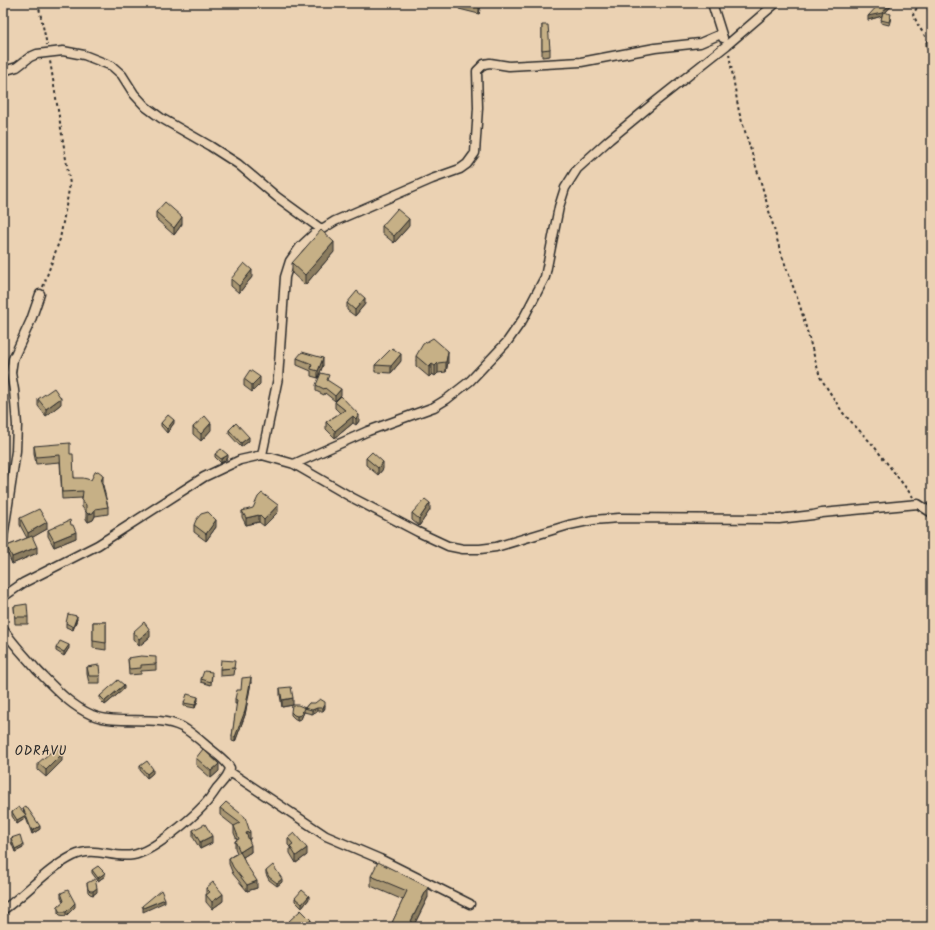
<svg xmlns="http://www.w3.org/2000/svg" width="935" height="930" font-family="Kalam,sans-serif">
<rect width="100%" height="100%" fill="#ebd2b3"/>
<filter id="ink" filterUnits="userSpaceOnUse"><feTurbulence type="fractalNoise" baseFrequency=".025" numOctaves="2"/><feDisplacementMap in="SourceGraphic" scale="8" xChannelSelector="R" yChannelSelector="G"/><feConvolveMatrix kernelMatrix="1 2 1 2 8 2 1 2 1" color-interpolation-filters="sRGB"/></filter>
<g filter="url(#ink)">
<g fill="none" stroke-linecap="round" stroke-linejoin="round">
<defs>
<path id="street" d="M712,3L723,38
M3,71L17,67L30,57L37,54L63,51L84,55L112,66L122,75L134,94L146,107L161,118L210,146L238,164L277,197L321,229
M262,455L278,378L285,277L290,261L300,247L314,234L335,221L432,179L460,169L467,164L475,153L478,108L477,71L484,64L490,63L509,66L581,62L655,48L700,43L721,34
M294,464L368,431L434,407L447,399L470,381L507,342L523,319L545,277L559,207L565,188L577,169L609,140L655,102L727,45L776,3
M3,538L16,451L17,425L14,390L11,373L13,359L31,320L40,294
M3,597L23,583L98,545L204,477L240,460L262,455L294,464L351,497L418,532L448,546L463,549H480L496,547L569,525L593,520L619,518L779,519L813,515L822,513L918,504L932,513
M3,629C13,644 25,656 36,669C53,686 69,705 92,715C120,726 154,714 182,727C191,732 200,740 208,747C216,754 226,760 230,768C229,776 222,782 217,788C213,794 209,800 204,805C190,820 152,852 133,855C111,859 95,845 73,856C47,869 27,893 3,910
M230,772L326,836L380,859L470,904"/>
</defs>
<use href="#street" stroke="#2b2b2b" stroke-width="11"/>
<path stroke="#2b2b2b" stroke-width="2" stroke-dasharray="3 3" stroke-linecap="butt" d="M38,3L47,45
M920,3L913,14L918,25L925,36H932
M729,54L739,112L762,186L780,250L800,306L820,377L843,413L873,445L913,497
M43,287L60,239L70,184L50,61"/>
<use href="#street" stroke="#ebd2b3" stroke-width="8"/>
</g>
<path fill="#aa9773" stroke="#2b2b2b" d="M459,3H481L479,14L459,9Z
M894,3L885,13L891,18L889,25L881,23L882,16L868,20Z
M929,3H932V17L928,11V8L929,6Z
M542,25L550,49V56L542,57Z
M932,38V55L926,46V42Z
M156,212L182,224L174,235L156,219Z
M382,226H409L394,243L382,233Z
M334,252L305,285L292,273V263Z
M252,277L239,293L231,286V279Z
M347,303L365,304L355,316L347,310Z
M416,356L448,362L446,372L438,373L435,376L432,374L429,377L416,366Z
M297,358L323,365L318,378L311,376V371L297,365Z
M401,361L391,373L375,372V365Z
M244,379L260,384L252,392L244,386Z
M328,381L341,395L335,401L325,393L324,395L316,391V385Z
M38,399L61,404L46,416L38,406Z
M335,402L359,421L356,425L353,423L335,438L326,429V422L340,413L335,408Z
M161,423H174L167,433L161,426Z
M193,427L211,430L201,441L193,434Z
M229,430L249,441L241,447L229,434Z
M34,446L70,454L74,478L103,484V485L108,507V514L95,516L93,520L88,522L86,519V512L82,507V498L62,499L60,462L36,464L34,453Z
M215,454L228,458L221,463L215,457Z
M366,458L383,469L378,475L366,465Z
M430,510L419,526L412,520V513Z
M242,511L278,512L264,526L259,522L246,525L242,517Z
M20,518L47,529L32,537L37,553L12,564L7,552V546L27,538L20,525Z
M71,525L76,538L54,547L48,536V530Z
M194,525L216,527L206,541L194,532Z
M14,606L28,617V624H15Z
M77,619L73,630L66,627V623Z
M93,622H106V650L93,648Z
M133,632L150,637L139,646L133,639Z
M56,648H69L64,656L56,651Z
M128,658L156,663V670L141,671V674L129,675Z
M87,667L100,676V683H89L87,674Z
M235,668L234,675L220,676V669Z
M212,675L211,685L201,682V679Z
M251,682L245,715L235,742L232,741V736L237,704H235V699L241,690Z
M280,688L293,705L282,707L280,695Z
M124,689L105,705L100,700V696Z
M198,700L195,708L184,706V703Z
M309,703L325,708L323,711H317L312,714L304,712L301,719L297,720L294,718L291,715V712L305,708Z
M196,758L219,771L211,778L196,765Z
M62,761L46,777L38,770V763Z
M140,766L153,773L147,778L140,770Z
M226,802L250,839H249L251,852L243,857L245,863L257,888L247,891L233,874L229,864V858L237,853L235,848V841L237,840L234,833V826L220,815V808Z
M23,808L40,829L32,834L26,818L17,824L12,816V812H24Z
M193,830L212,843L200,849L193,837Z
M11,838L23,848L15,852L11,842Z
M288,838L307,855L296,863L290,853V847L288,845Z
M92,870L105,876L98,881L92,873Z
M266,871L282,882L277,886L269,880L266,874Z
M371,876L428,897L413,927H391V925L403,900L371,886Z
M87,883L97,892L93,895L90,894L88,892Z
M206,888L223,901L212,909L206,902Z
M61,893L75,907L66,916L60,915L58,913V906L63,902L61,897Z
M295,898L309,899L302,908L295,901Z
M289,921L311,927H289Z"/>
<path fill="#8b7b5e" stroke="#2b2b2b" d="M480,3H481V5L479,14V7Z
M891,3H894L882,16L868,20V16Z
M182,217V224L174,235V228Z
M409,219V226L394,243V236Z
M334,242V252L305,285V275Z
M252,270V277L239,293V286Z
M365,298V304L355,316V310Z
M448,351V362L446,372V362Z
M401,354V361L391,373V366Z
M323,358V365L318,378V371Z
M438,363V373L435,376V366Z
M432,364V374L429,377V367Z
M260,377V384L252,392V385Z
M341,389V395L335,401V396Z
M61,398V404L46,416V409Z
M359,415V421L356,425V419Z
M353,416V423L335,438V431Z
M174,420V423L167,433V429Z
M211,423V430L201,441V434Z
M249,437V441L241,447V443Z
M228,455V458L221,463V459Z
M383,462V469L378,475V468Z
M103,476V484L101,488V481Z
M430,503V510L419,526V519Z
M278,505V512L264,526V520Z
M95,509V516L93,520L88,522V514Z
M259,515V522L246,525V518Z
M216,520V527L206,541V534Z
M47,522V529L28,540V533Z
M76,532V538L54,547V541Z
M37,547V553L12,564V557Z
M77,616V619L73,630V627Z
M150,630V637L139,646V639Z
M69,645V648L64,656V652Z
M251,677V682L245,715L235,742V737Z
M124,685V689L105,705V701Z
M198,697V700L195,708V705Z
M293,698V705L282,707V700Z
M325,705V708L323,711V708Z
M304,708V712L301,719L297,720V716Z
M317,708V711L312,714V710Z
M62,754V761L46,777V770Z
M219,764V771L211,778V771Z
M153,769V773L147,778V774Z
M26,815V818L17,824V820Z
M40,826V829L32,834V831Z
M250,832V839L246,840V833Z
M212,836V843L200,849V842Z
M23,845V848L15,852V849Z
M251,845V852L240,859V852Z
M307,848V855L296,863V856Z
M105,873V876L98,881V878Z
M282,879V882L277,886V883Z
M257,881V888L247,891V885Z
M428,887V897L413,927H408Z
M97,888V892L93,895V891Z
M223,894V901L212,909V902Z
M309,896V899L302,908V904Z
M165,899V902L143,912V908Z
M75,903V907L66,916V912Z
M311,920V927H305Z"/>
<path fill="#c6b086" stroke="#2b2b2b" d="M461,3H480L479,7Z
M880,3H891L882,13L868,16Z
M929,3H932V13L928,8L931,4Z
M883,12L891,14L889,22L881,20Z
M542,25H548L550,49L542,50Z
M932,38V51L926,42Z
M165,202L182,217L174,228L156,212Z
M397,209L409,219L394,236L382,226Z
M321,230L334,242L305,275L292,263Z
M244,263L252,270L239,286L231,279Z
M357,291L365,298L355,310L347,303Z
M433,338L448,351L446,362L438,363L435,366L432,364L429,367L416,356L423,344Z
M392,348L401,354L391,366L375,365Z
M302,352L323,358L318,371L311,369L312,364L297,358Z
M250,370L260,377L252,385L244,379Z
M321,373L329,375L327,380L341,389L335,396L325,388L324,389L316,385Z
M54,388L61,398L46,409L38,399Z
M341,396L359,415L356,419L353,416L335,431L326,422L345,410L335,402Z
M168,415L174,420L167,429L161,423Z
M205,416L211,423L201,434L193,427Z
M236,423L249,437L241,443L229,430Z
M70,443V454H73L74,478H83L91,480L95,472L98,471L102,474L103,476L101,481L108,507L95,509L93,513L88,514L86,512V505L82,500L83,491L62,492L60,455L36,457L34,446Z
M221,449L228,455L221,459L215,454Z
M372,452L383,462L378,468L366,458Z
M262,493L278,505L264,520L259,515L246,518L242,511L253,508L258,497Z
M425,499L430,503L419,519L412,513Z
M39,509L47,522L28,533L20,518Z
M208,512L216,520L206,534L194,525L196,520L201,514Z
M70,520L71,525H73L76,532L54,541L48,530Z
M32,536L37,547L12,557L7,546Z
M27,604L28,617H15L14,606Z
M68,614L77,616L73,627L66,623Z
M93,622H106V643L93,641Z
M144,622L150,630L139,639L133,632Z
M60,641L69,645L64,652L56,648Z
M141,656L156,657V664L141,665V668L129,669L128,658Z
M221,660L235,661L234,668L220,669Z
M99,665L100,676H89L87,667Z
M204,671L212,672L211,682L201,679Z
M251,677L245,711L235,737L232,736L237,700L235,699L237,690H241L242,678Z
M118,680L124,685L105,701L100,696Z
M291,687L293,698L282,700L280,688Z
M187,694L198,697L195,705L184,703Z
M320,699L325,702V705L323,708H317L312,710L304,708L301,715L297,716L294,715L291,712L292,705H298L305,708L309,703H315Z
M57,747L62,754L46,770L38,763Z
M203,749L219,764L211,771L196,758Z
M147,761L153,769L147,774L140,766Z
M226,802L245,817L250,832L246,833L251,845L240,852L235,841L239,839L234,826L240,823L220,808Z
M26,806L40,826L32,831L23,808Z
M19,807L26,815L17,820L12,812Z
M205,824L212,836L200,842L193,830Z
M294,833L307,848L296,856L290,846L293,844L288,838Z
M20,835L23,845L15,849L11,838Z
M240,852L245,861H244L257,881L247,885L233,867L229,858Z
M378,862L428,887L408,927H394L391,925L407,891L371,876Z
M273,865L282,879L277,883L269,877L266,871Z
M98,866L105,873L98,878L92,870Z
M95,879L97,888L93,891H90L88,889L87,883Z
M213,882L223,894L212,902L206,895L210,892L206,888Z
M68,890L75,903L66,912H60L58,909V906L64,901L61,893Z
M161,890L165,899L143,908L142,906Z
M302,890L309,896L302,904L295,898Z
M301,910L311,920L305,927H296L289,921Z"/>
</g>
<g text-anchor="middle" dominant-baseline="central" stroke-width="3" stroke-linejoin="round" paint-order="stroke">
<g font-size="13" letter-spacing="1" fill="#2b2b2b" stroke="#ebd2b3">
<text x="41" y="751">ODRAVU</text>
</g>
</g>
<rect width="935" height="930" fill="none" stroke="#ebd2b3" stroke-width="16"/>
<rect x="8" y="8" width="919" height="914" fill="none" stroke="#2b2b2b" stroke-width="1.5" filter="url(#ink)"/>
</svg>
